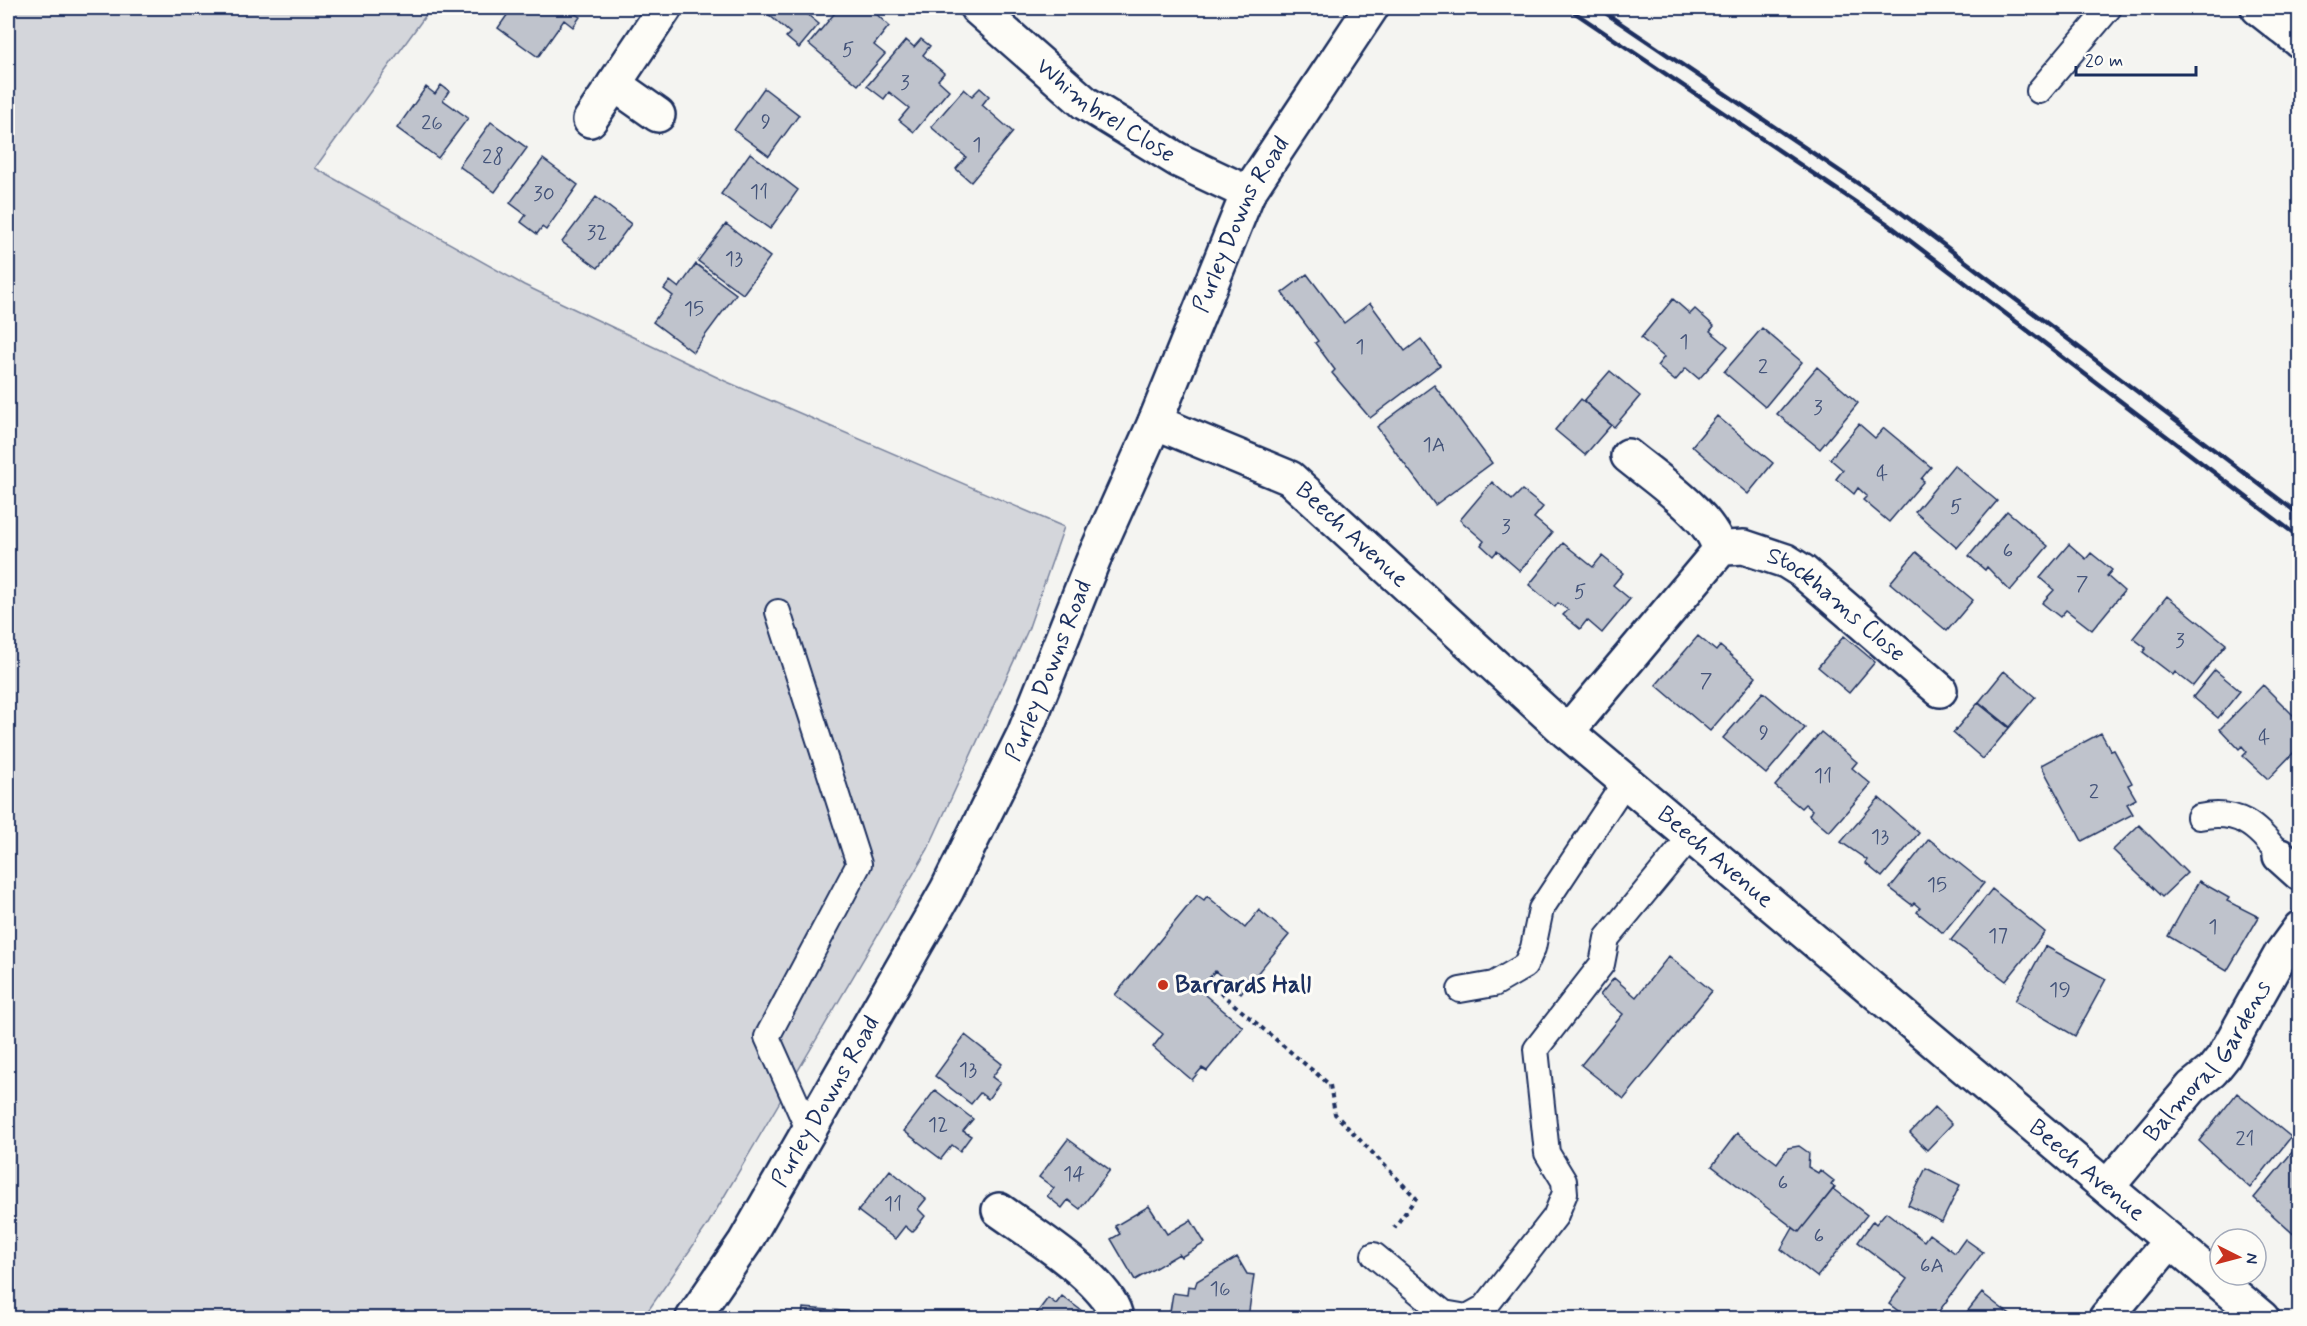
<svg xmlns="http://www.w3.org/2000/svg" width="2307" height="1326" font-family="Mynerve,sans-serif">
<rect width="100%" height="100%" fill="#f4f4f1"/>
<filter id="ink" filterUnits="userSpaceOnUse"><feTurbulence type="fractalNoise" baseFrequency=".0167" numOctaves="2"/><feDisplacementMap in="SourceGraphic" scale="12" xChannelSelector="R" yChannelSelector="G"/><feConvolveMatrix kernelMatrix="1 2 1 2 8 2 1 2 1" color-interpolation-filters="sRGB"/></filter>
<g filter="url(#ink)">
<path fill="#d4d6db" stroke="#78829c" stroke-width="1.5" d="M8,8H431L315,168L524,285L725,381L1064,527L1028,630L928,849L708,1224L643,1318H8Z"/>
<path fill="#bfc3cc" stroke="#1b2f5e" stroke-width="1.5" d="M512,8H573L571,11L580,17L573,27L564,20L538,57L498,28Z
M761,8H814L808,15L819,24L799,48L786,37L790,33Z
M839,8H870L889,26L874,45L885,54L858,85L809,44Z
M921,39L930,46L923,55L944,73L938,80L949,90L914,132L899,120L909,108L889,92L884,99L867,86L906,40L914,47Z
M441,85L449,91L443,100L468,118L438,158L397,128L426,87L435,94Z
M764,88L799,115L769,156L734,130Z
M980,88L989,96L982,105L1013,132L971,182L956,169L966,157L931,127L964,89L972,96Z
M491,122L527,148L495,192L459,166Z
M750,153L798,190L770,229L721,194Z
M543,159L578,185L546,230L542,227L537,234L521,222L526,215L510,203Z
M596,197L631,224L598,268L562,242Z
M726,224L770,257L743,294L698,261Z
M696,264L736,294L693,352L653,322L673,296L664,289L670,281L679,288Z
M1307,274L1344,323L1370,303L1405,351L1421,339L1440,365L1370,418L1332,373L1335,370L1315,343L1318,341L1282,293Z
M1673,299L1690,314L1695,309L1714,326L1710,331L1728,346L1699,379L1686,368L1675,381L1657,366L1664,357L1641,338Z
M1762,328L1802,362L1765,407L1724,372Z
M1817,367L1858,403L1820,449L1777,414Z
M1610,371L1640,396L1614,427L1584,401Z
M1434,385L1492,463L1435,505L1377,427Z
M1581,399L1611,425L1585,455L1555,430Z
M1717,416L1773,463L1748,494L1692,446Z
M1859,424L1875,438L1884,428L1931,467L1921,479L1924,481L1889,522L1863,500L1867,496L1858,488L1854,494L1836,479L1843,470L1830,459Z
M1954,465L1997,501L1957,548L1915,512Z
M1492,482L1512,500L1522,490L1543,507L1534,518L1552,533L1520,571L1497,551L1493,556L1481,545L1484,541L1460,520Z
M2007,511L2048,546L2010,591L1987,567L1985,570L1969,556Z
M1563,543L1593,567L1602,556L1623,573L1613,585L1630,599L1602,633L1587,620L1580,629L1563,615L1568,610L1558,603L1555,607L1529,585Z
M2069,544L2086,559L2091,553L2112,570L2107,576L2124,591L2092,630L2066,610L2060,617L2042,603L2054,590L2040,578Z
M1916,552L1973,600L1947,631L1890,583Z
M2167,596L2226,644L2193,686L2175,672L2173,675L2143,652L2146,648L2133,638Z
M1698,636L1716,651L1720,646L1756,677L1710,731L1656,685Z
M1844,636L1875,662L1849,693L1818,667Z
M2215,670L2240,691L2218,718L2193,697Z
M2004,671L2035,697L2010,727L1979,702Z
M2263,685L2300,722V746L2268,779L2243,756L2247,752L2242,746L2239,749L2220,729Z
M1763,692L1805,728L1766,774L1723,738Z
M1978,703L2009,728L1983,759L1953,733Z
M1821,732L1857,762L1852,768L1871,784L1829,832L1809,815L1812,810L1805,804L1801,808L1775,786Z
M2101,733L2111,751L2114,750L2132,783L2128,785L2136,799L2127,804L2133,814L2082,841L2041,765Z
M1879,798L1919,833L1882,877L1865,863L1867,860L1841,842Z
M2139,825L2187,873L2162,897L2113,850Z
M1929,839L1984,883L1943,933L1917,912L1920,908L1914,903L1912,905L1890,888Z
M2199,881L2229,898L2227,901L2259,917L2227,971L2168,936Z
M1992,889L2045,932L2006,981L1951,940Z
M1197,895L1204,900L1207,896L1245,928L1259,910L1289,935L1241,993L1215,971L1199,990L1243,1027L1207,1071L1202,1068L1192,1080L1153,1047L1163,1034L1115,995Z
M2045,946L2106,979L2075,1036L2015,1001Z
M1669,956L1712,991L1624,1099L1581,1065L1623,1014L1600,995L1614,978L1636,997Z
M965,1035L1002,1064L992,1077L1000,1083L988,1099L980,1093L971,1104L935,1076Z
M935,1090L973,1119L963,1131L971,1136L960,1151L952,1145L941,1159L904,1131Z
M2237,1093L2291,1137L2250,1188L2199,1141Z
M1935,1107L1952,1124L1927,1150L1910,1133Z
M1737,1133L1777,1163L1788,1148L1799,1146L1809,1153L1808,1167L1818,1173L1820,1170L1834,1181L1831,1185L1835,1187L1799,1232L1712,1166Z
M1068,1139L1110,1170L1080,1209L1068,1200L1062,1208L1047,1196L1054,1188L1039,1177Z
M2293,1151L2300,1157V1240L2254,1198Z
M1926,1168L1960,1185L1942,1222L1908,1205Z
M890,1170L926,1199L918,1209L925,1216L916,1228L912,1232L905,1226L895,1239L858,1211Z
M1833,1189L1867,1215L1817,1277L1781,1249L1793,1228L1799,1232Z
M1149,1206L1167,1234L1191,1220L1205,1243L1181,1257L1179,1254L1135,1280L1111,1239L1120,1234L1115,1226Z
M1886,1212L1924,1241L1929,1234L1955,1253L1965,1239L1983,1252L1934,1318H1908L1889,1304L1907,1279L1858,1242L1873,1221L1876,1224Z
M1237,1257L1247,1274L1254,1275L1248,1318H1169L1173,1293L1187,1295L1188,1286L1195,1287L1197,1281Z
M1982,1293L2014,1318H1962Z
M1062,1296L1086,1314L1082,1318H1033L1048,1298L1056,1304Z
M803,1308L856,1312V1318H802Z
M856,1312L893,1313L892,1318H856Z
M2033,1312L2041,1318H2028Z"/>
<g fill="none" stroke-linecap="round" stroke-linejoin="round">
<defs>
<path id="service" d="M2039,91L2109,8
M778,612L859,864L767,1037L809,1131
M2199,817C2238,809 2257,825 2280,856
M1460,990L1494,984L1525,966L1533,948L1541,909L1625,782
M1374,1255L1444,1313L1467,1317L1485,1307L1555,1217L1565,1193L1564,1181L1547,1153L1536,1049L1602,964L1607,938L1692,835"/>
<g id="minor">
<path id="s1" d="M977,8L1085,103L1178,160L1248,193"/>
<path d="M2258,8L2300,41"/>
<path d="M614,84L658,115"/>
<path d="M590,120L665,8"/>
<path id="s2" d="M1155,422L1290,478L1567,732L2262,1318"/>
<path d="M1628,456C1652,476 1716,519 1719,551"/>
<path id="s3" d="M1567,732L1719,551L1726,548L1744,547L1786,561L1802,571L1940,690"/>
<path d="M2280,856L2300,874"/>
<path id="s4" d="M2107,1187L2192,1087L2212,1071L2224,1056L2281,954L2300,928"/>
<path d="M999,1210C1028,1231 1112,1283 1116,1318"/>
<path d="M2106,1318L2170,1241"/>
</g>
<g id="tertiary">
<path id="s5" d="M693,1318L745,1242L947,890L1024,734L1094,558L1155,422L1248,193L1371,8"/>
</g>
</defs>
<use href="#service" stroke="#1b2f5e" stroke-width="28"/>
<use href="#minor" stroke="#1b2f5e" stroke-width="38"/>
<use href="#tertiary" stroke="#1b2f5e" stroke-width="38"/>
<path stroke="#1b2f5e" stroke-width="4" stroke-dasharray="4.5 4.5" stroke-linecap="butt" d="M1206,981L1330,1085L1335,1114L1416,1198L1394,1228"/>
<use href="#service" stroke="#fdfcf7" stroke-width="24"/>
<use href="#minor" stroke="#fdfcf7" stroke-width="33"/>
<use href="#tertiary" stroke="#fdfcf7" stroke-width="33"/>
<path stroke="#1b2f5e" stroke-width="4.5" d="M1568,8L1888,224L2300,538
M1598,8L1899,211L2300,515"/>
</g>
</g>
<circle fill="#c8321e" stroke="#fdfcf7" stroke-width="2" cx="1163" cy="985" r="6"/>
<g text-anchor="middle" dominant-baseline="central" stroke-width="6" stroke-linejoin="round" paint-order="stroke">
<g font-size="21" fill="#44547a">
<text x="848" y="50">5</text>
<text x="905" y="83">3</text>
<text x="766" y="122">9</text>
<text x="432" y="123">26</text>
<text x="977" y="145">1</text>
<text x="493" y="157">28</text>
<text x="759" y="192">11</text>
<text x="544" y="194">30</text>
<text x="597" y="233">32</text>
<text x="734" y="259">13</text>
<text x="694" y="309">15</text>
<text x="1684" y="342">1</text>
<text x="1360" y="347">1</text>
<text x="1763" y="367">2</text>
<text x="1818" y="408">3</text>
<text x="1434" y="445">1A</text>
<text x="1882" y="474">4</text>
<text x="1956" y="507">5</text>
<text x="1506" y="527">3</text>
<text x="2008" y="551">6</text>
<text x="2082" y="584">7</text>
<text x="1580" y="592">5</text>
<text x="2180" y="641">3</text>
<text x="1706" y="681">7</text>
<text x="1764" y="733">9</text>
<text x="2264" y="738">4</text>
<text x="1823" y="776">11</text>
<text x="2094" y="792">2</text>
<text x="1880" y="837">13</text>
<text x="1937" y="885">15</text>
<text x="2213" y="927">1</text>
<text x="1998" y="936">17</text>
<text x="2060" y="990">19</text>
<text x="968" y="1070">13</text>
<text x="938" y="1125">12</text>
<text x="2245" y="1139">21</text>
<text x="1074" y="1174">14</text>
<text x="1783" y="1183">6</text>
<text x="893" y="1204">11</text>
<text x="1819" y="1236">6</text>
<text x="1932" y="1266">6A</text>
<text x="1220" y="1289">16</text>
</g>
<g font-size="24" fill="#1b2f5e" stroke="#fdfcf7">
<text stroke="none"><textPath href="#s1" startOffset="165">Whimbrel Close</textPath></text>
<text stroke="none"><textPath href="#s5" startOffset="1226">Purley Downs Road</textPath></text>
<text stroke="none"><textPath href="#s2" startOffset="230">Beech Avenue</textPath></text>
<text stroke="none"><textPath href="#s3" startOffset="372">Stockhams Close</textPath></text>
<text stroke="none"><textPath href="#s5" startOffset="740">Purley Downs Road</textPath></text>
<text stroke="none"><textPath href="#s2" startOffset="716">Beech Avenue</textPath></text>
<text stroke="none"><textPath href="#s4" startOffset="162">Balmoral Gardens</textPath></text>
<text stroke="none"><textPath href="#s5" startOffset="254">Purley Downs Road</textPath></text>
<text stroke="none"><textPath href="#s2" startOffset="1202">Beech Avenue</textPath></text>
</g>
<g font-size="24" font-weight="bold" fill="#1b2f5e" stroke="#fdfcf7" text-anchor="start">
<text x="1175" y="985">Barrards Hall</text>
</g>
</g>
<rect width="2307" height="1326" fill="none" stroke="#fdfcf7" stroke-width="30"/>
<rect x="15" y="15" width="2277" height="1296" fill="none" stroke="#1b2f5e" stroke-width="2" filter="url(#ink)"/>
<g transform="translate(2238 1257) rotate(96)"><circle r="28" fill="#fdfcf7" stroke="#a3aaba" stroke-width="1.5"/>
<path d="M0-4.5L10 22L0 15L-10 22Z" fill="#c8321e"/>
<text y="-9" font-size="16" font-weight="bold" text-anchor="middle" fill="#1b2f5e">N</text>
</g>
<path d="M2076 66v9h120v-9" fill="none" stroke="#1b2f5e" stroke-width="3"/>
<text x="2085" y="66" font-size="18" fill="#1b2f5e" stroke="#fdfcf7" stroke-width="4.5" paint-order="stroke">20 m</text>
</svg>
